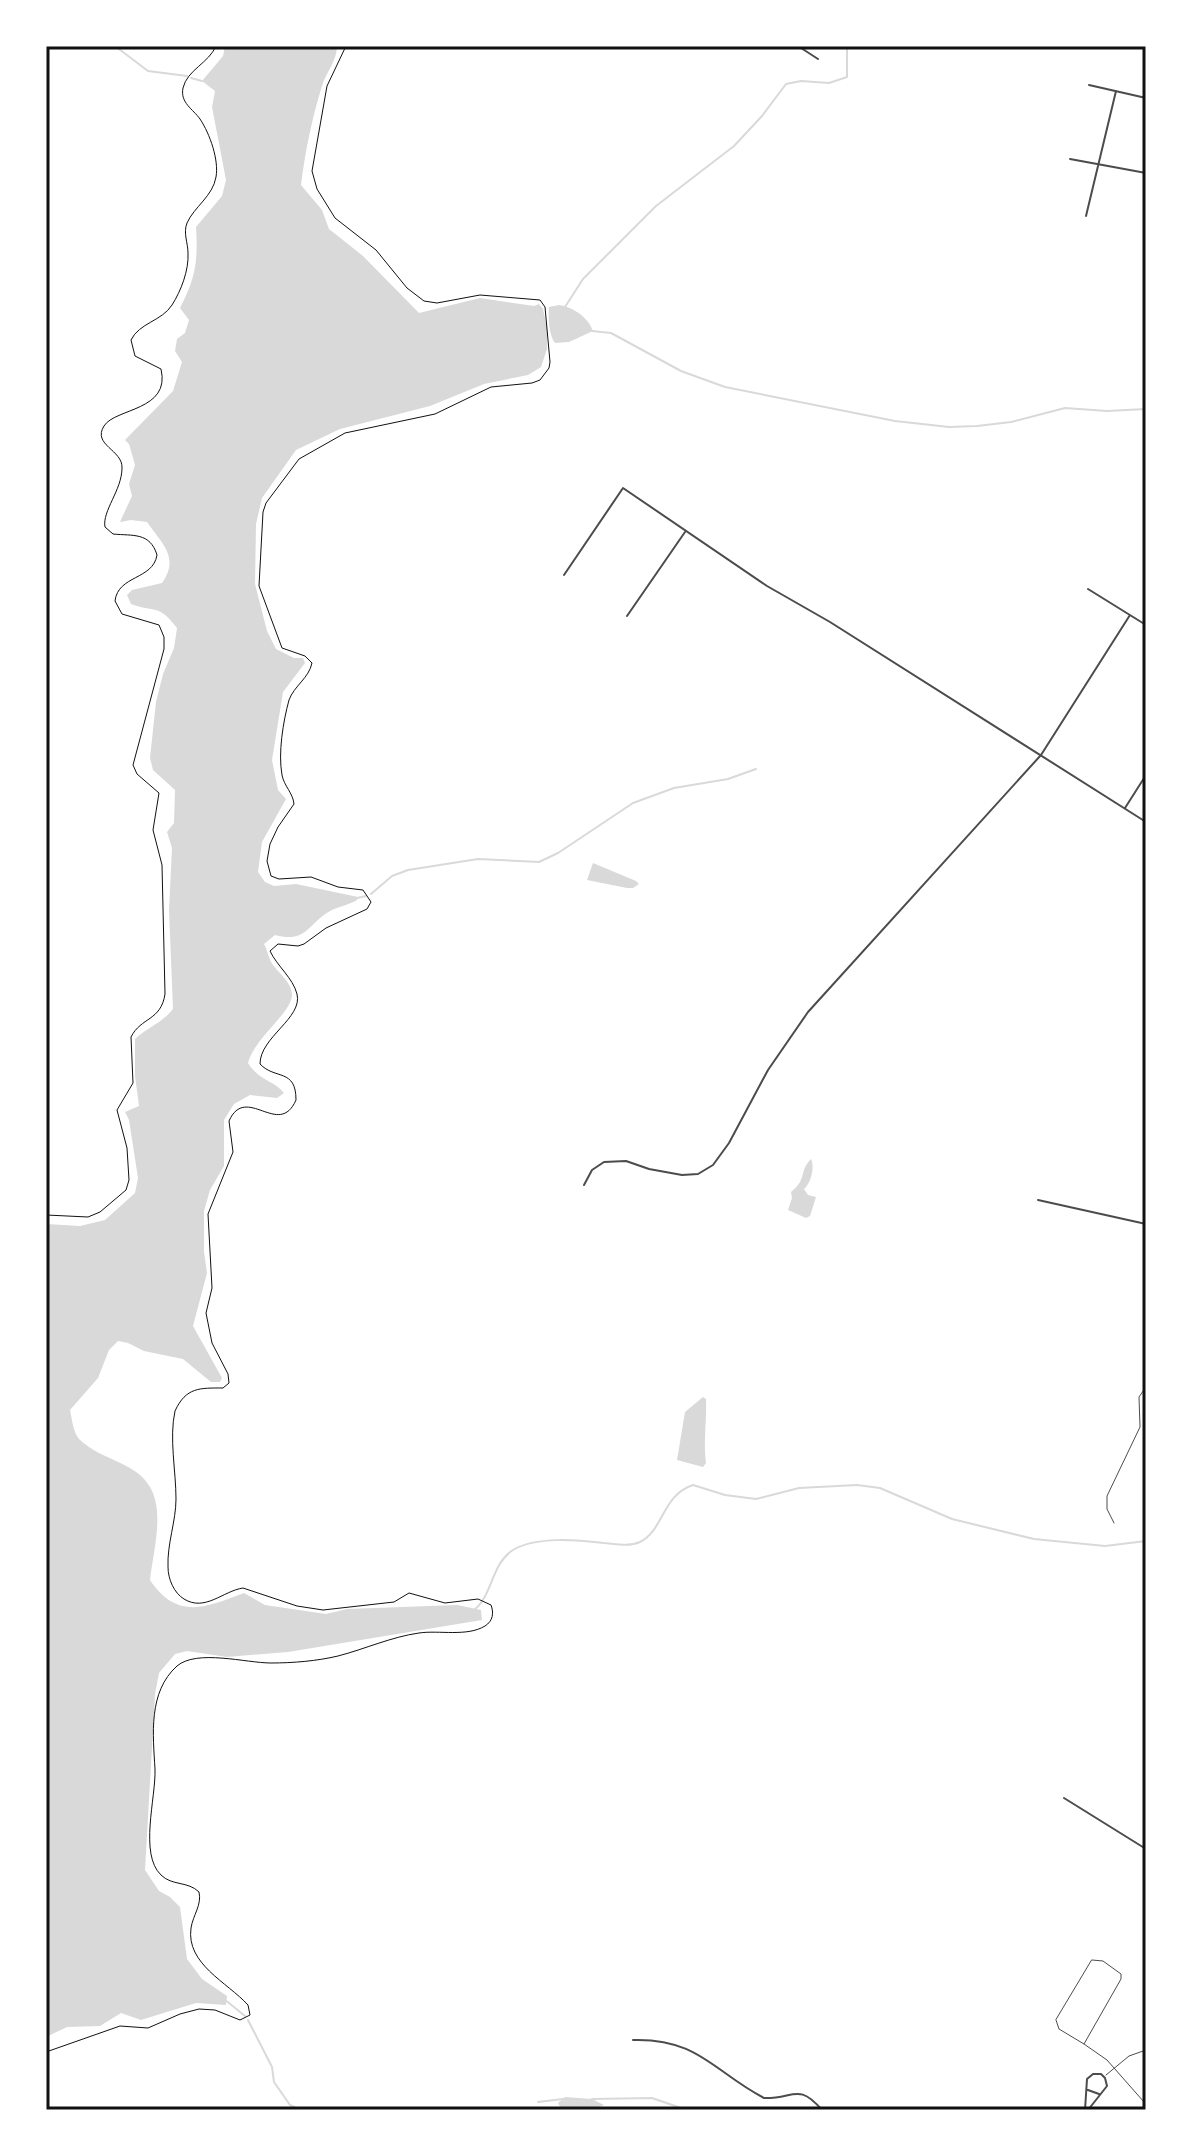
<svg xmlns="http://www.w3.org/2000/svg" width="1192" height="2156" font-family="'Source Serif 4',serif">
<rect width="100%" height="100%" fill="#fff"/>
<path fill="#d9d9d9" d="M225,46H337C337,61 326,72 322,86C312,118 305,152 301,185L322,210L329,229L363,256L419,313L480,298L534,306L539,304L543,309L547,328V349L541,367L528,375L484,384L430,406L340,429L296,450L262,498L256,524L255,584L267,631L276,649L294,658H303L305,663L283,692L272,760L278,790L286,799L262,842L258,872L265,882L274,886L296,884L358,897L357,900C349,905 340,906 332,910C308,922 308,944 275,935L264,944C267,949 268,956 271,962C277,972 291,981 292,994C293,1012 254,1038 248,1063C260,1082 272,1079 284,1093L277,1098L250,1095L234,1104L224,1120V1166L210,1190L204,1211V1252L207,1273L193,1326L222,1378L220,1382H211L183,1359L144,1351L128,1343L118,1341L109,1350L98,1378L70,1410C72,1419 73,1432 79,1439C102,1462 140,1461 153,1493C163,1518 153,1554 150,1580C177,1620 205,1608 244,1593L265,1605L326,1614L347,1609L457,1605L481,1610L482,1620L288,1652L227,1657L187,1651L175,1654L159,1673L155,1694L145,1870L159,1891L170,1897L180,1907L187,1959L202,1979L227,1996L226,2005L196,2003L141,2020L121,2013L100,2026L67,2027L46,2037V1224L80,1226L105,1220L135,1193L138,1178L129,1120L125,1112L139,1106L135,1076V1039C148,1027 162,1023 173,1009L169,910L172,848L167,832L174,823L175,790L153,770L150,758L156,702L163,674L174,648L177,628C158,603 155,613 131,604L127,595L132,590L162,583C180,557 162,544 147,522L131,520L120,522L132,496L129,484L135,465L129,444L125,440L173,391L182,362L175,351L177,339L185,333L189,320L180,308C196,277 198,261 196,227L222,196L226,180L212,107L215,91L202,81L223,56Z
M559,305C573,307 588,317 593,331L569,342L555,343C549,336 548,317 549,307Z
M593,863L636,881L639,884L633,888H627L587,880Z
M811,1159C815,1167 811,1183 804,1189L808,1195L816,1197L810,1216L806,1218L788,1210L792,1198L791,1192C808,1178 798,1173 811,1159Z
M703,1397L706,1399C707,1421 703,1441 706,1463L703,1467L677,1460L685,1412Z
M565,2097L592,2099L604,2105L591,2110H562L558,2103Z"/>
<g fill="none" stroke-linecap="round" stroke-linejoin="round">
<path stroke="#d9d9d9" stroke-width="2" d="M115,46L148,71L187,76
M191,78L202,81
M565,307L583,279L656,206L734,146L762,116L786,84L801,81L829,83L847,77V46
M592,331L611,333L681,371L725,387L895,421L949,427L977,426L1011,422L1065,408L1107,411L1146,409
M371,894L392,876L408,870L478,859L539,862L558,853L633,803L674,788L728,779L756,769
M357,898L366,896
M474,1610C493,1595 491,1564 513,1550C536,1536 578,1540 604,1543C616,1544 629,1547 640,1542C664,1530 662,1495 693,1485L725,1495L756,1499L799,1488L857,1485L880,1488L952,1519L1034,1539L1105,1546L1146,1541
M224,1999L245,2016
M248,2020L272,2067L274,2082L290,2105L300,2110
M592,2099L652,2098L684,2109L701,2110
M538,2102L563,2099
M330,2110H343"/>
<path stroke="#111" stroke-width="1" d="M46,1215L88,1217L100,1212L126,1190L129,1180L127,1148L117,1110L133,1083L131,1037C141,1017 161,1021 165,994L162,865L153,830L159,793L137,774L133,765L164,649V637L159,625L122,614L115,601C118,575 153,580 157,555C150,532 133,536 113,534L105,527C102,511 122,490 122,468C123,450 92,445 104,426C115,408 171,411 161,369L135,356L131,340C139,323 162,321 172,305C181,291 189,270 188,253C188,243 183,233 187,223C194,207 213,196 216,177C219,160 210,134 200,119C193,109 180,103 183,88C187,70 209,63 216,46
M46,2052L120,2026L148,2028L180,2014L199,2009L215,2010L240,2020L250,2015L248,2005C227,1982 186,1964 191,1928C193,1915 202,1905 199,1892C188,1881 172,1886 161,1875C139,1854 156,1798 155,1769C153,1735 148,1692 177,1666C197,1649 246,1663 271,1663C293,1663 317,1661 338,1656C365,1649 391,1637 419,1633C439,1630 467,1637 485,1626C493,1621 494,1613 491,1605L478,1599L445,1603L409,1593L394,1602L323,1610L297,1606L243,1588C223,1591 205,1612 184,1599C174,1593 168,1579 168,1567C167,1544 176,1521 176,1499C176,1471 169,1438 175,1411C186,1387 200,1388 223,1388L229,1383L228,1374L212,1343L206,1313L212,1288L208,1214L233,1152L229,1121C246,1083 279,1139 296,1100C296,1068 275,1080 260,1064C260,1037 303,1018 297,994C293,978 277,966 270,951L278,944L298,946L304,944L326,928L367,909L371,902L363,890L338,887L311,877L279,879L271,876L267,861L270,844L278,827L294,804C293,793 284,786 282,775C278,753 283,722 289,700C294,686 309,678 312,663L305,656L282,648L259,586L263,512L266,503L299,459L345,433L435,414L491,387L532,383L540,380L549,368L550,362L545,307L540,300L480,295L437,303L424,301L407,288L376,250L335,218L317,189L312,171L327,86L346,46"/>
<path stroke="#4c4c4c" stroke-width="1" d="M1114,1523L1107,1509V1496L1140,1427L1139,1397L1146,1387
M1092,1960L1103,1961L1121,1974V1979L1084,2044L1059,2029L1056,2020Z
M1084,2044L1107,2060L1144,2102
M1106,2075L1129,2056L1146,2050"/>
<path stroke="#4c4c4c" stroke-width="2" d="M798,46L818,59
M1089,85L1146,98
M1070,159L1146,173
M1086,216L1116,91
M564,575L623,488L767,586L830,622L1146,822
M1088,589L1146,625
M627,616L685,532
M1125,808L1146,775
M584,1185L592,1170L604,1162L626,1161L649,1169L682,1175L698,1174L713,1165L729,1143L768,1070L808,1012L1041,755L1130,615
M1038,1200L1146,1224
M1064,1798L1146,1849
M633,2040C698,2038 714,2072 764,2098C794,2099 798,2082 822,2110
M1088,2090L1099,2094
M1085,2110L1087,2079L1093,2074H1101L1105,2078L1107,2086L1088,2110"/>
</g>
<rect width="1192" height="2156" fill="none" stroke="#ffffff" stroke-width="96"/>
<rect x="48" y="48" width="1096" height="2060" fill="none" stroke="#111" stroke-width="3"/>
</svg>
